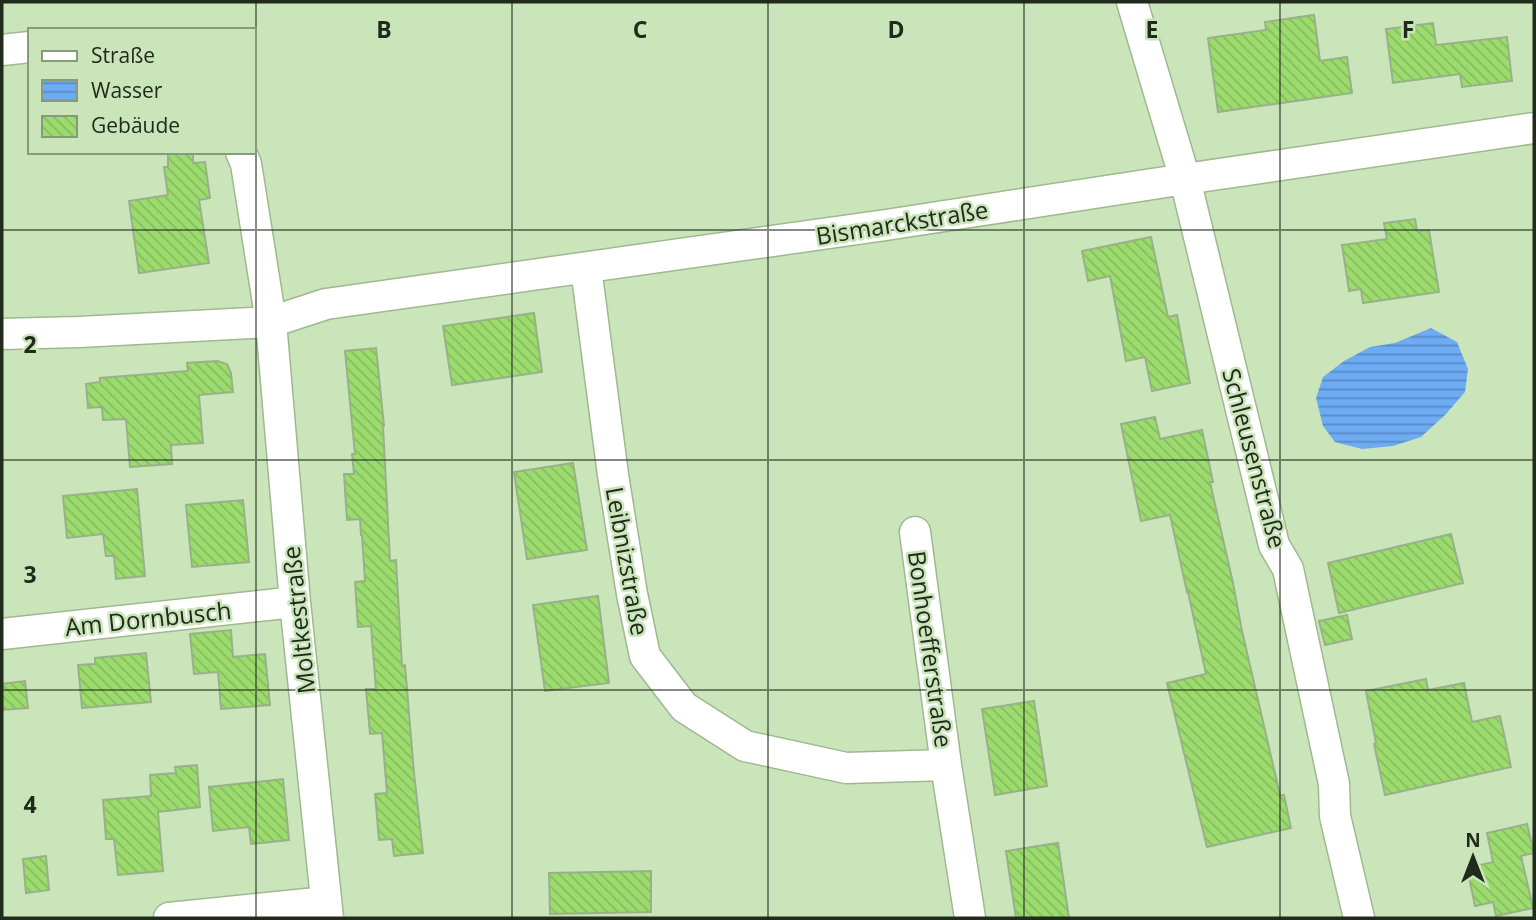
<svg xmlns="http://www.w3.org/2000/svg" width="1536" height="920" font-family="'Open Sans',sans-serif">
<defs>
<pattern id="water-rules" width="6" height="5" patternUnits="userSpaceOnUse" patternTransform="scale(1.75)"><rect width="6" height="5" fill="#6dabf3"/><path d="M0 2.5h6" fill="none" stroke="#598bc4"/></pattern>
<pattern id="building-back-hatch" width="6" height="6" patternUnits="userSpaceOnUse" patternTransform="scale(1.75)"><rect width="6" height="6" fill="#9cdb6d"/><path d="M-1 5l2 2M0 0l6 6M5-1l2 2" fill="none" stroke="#86bc5e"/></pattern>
</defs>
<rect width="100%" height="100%" fill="#cbe5bb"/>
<path fill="url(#water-rules)" d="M1431,328L1457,342L1468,369L1465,392L1446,414L1421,437L1393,446L1362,449L1335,442L1323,426L1316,398L1323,377L1344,361L1370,347L1395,343Z"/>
<path fill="url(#building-back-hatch)" stroke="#99b189" stroke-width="2" d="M1314,15L1320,61L1347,57L1352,93L1218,112L1208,38L1266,30L1265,22Z
M1433,23L1436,45L1507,37L1512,81L1462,87L1460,74L1393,83L1386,29Z
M168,152H193V163L205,162L210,198L199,200L209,263L139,273L129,201L168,195L164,167H168Z
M1415,219L1417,231L1429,230L1439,292L1363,303L1361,289L1349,291L1342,245L1387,239L1384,223Z
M1151,237L1168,317L1177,315L1190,383L1152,391L1145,357L1126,361L1110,276L1088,281L1082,251Z
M534,313L542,372L452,385L443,326Z
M376,348L384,426H383L390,561L396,560L402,666L405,665L414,773L423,853L394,856L392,839L379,840L375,794L387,793L382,733L370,734L366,689H376L371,626L358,627L357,613L355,582L365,581L362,535H361L360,519L347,520L344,474H354L352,454H355L345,351Z
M217,361L227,364L231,373L233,392L199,395L203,443L171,445L172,464L130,467L126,419L103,420L102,407L88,408L86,384L100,382V378L188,371L187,363Z
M1155,417L1160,439L1202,430L1213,482H1210L1233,583L1242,631L1280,795H1284L1291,828L1207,847L1167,683L1206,674L1188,592H1187L1170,515L1141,521L1121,424Z
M573,463L587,550L527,559L514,472Z
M137,489L145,576L116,579L114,556H106L103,534L67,538L63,496Z
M243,500L249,562L192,567L186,505Z
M1451,534L1463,583L1339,613L1328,563Z
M598,596L609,683L545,691L533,605Z
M1347,615L1352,639L1325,645L1319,621Z
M231,630L233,657L265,654L270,705L221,709L218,672L194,674L190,634Z
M146,653L151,702L82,708L78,665L95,664V658Z
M1426,679L1428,690L1464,683L1472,722L1500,716L1511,767L1385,795L1374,744L1376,743L1366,691Z
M25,681L28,708L2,710V684Z
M1034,701L1047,786L995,795L982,709Z
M197,765L200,807L158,812L163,871L118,875L114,839H106L103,800L151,796L150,775L176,773L175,767Z
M283,779L289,840L251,844L249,827L213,831L209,787Z
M1527,824L1534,853L1521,856L1533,908L1496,916L1493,902L1475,906L1467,868L1493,862L1487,833Z
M1058,843L1069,918H1016L1006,851Z
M46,856L49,890L26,893L23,859Z
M651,871V912L550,914L549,873Z"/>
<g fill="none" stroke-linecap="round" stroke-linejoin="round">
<defs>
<path id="minor" d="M1132,2L1185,179L1274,545L1288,569L1334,784L1335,816L1359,918
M2,50L30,47
M241,152L246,164L271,322L295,602L328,918
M586,268L613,475L632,594L645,656L684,707L745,746L846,768L946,765L970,918
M2,334L79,332L271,322L326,304L886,225L1185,179L1534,128
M915,532L946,765
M2,634L295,602
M169,918L326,902"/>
</defs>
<use href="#minor" stroke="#a0b890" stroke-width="33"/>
<use href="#minor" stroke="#fff" stroke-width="30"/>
</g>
<path fill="none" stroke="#212b1b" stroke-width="2" stroke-opacity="0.55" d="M256,2V918M512,2V918M768,2V918M1024,2V918M1280,2V918M2,230H1534M2,460H1534M2,690H1534"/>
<g text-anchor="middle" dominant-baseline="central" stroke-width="5" stroke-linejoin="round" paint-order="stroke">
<g font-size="24" fill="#212b1b" stroke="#cbe5bb">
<text transform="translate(902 222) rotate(-9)">Bismarckstraße</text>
<text transform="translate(1255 458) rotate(75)">Schleusenstraße</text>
<text transform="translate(628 561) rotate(80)">Leibnizstraße</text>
<text transform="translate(148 618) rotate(-6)">Am Dornbusch</text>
<text transform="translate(298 620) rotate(-96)">Moltkestraße</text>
<text transform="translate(931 649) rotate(82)">Bonhoefferstraße</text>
</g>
</g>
<g font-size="23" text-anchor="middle" font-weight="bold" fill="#212b1b" stroke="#cbe5bb" stroke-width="5" stroke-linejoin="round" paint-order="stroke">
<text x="384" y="38">B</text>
<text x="640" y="38">C</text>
<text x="896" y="38">D</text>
<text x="1152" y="38">E</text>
<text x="1408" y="38">F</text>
<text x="30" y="353">2</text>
<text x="30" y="583">3</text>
<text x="30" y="813">4</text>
</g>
<rect width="1536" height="920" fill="none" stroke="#212b1b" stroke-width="7"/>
<rect x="28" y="28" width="228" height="126" fill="#cbe5bb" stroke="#879b7b" stroke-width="2"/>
<rect x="42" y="51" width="35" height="10" fill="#ffffff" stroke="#879b7b" stroke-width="2"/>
<text x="91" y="63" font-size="21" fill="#212b1b">Straße</text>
<rect x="42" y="80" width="35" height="21" fill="url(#water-rules)" stroke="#879b7b" stroke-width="2"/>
<text x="91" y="98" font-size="21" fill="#212b1b">Wasser</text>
<rect x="42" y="116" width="35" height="21" fill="url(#building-back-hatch)" stroke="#879b7b" stroke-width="2"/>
<text x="91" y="133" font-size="21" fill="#212b1b">Gebäude</text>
<g transform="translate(1473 857)" stroke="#cbe5bb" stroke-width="5" paint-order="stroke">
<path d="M0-5L12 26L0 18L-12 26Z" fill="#212b1b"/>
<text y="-10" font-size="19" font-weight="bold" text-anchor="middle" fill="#212b1b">N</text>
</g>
</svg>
